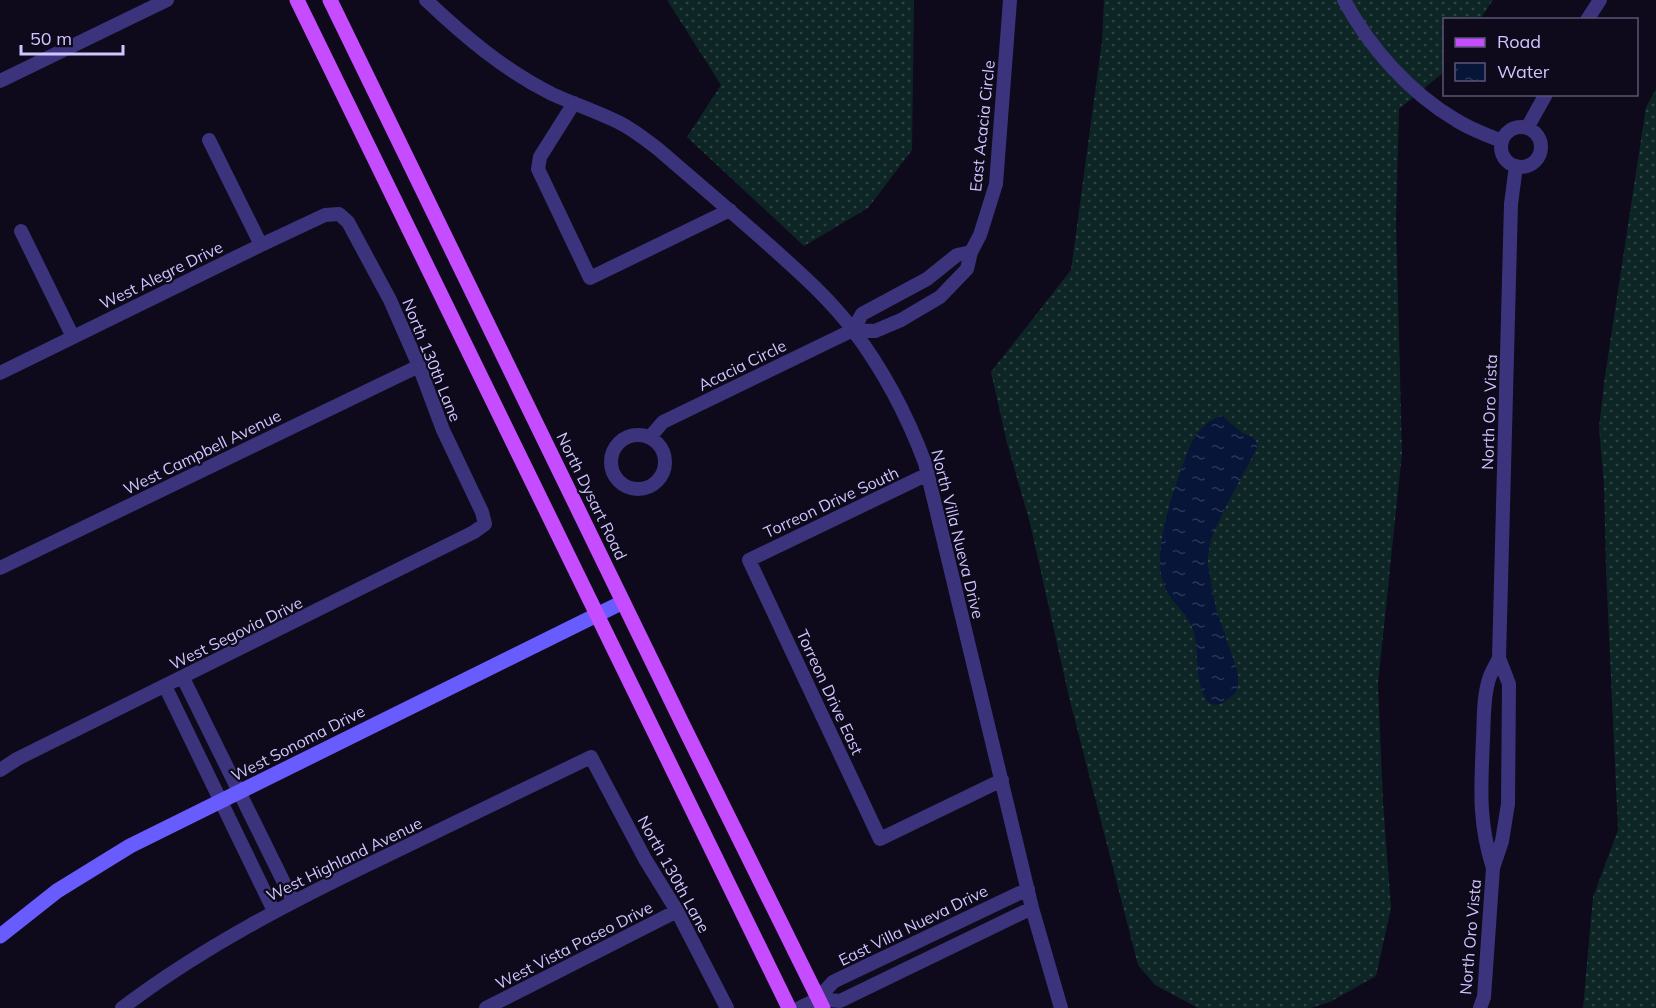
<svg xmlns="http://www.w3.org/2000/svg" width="1656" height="1008" font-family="Mulish,sans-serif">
<defs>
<pattern id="grass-dots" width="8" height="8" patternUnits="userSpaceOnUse" patternTransform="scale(1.5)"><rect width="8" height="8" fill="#0e2525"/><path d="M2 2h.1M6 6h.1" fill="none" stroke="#304346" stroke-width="1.8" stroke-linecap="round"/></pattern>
<pattern id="water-ripples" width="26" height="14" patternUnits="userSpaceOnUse" patternTransform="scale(1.5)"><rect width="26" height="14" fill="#071638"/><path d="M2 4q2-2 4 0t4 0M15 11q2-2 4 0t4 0" fill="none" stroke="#2a3656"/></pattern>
</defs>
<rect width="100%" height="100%" fill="#0e0a1b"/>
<path fill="url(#grass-dots)" d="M667,0H914L912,150L868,208L804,246L687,137L721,85Z
M1104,0H1493L1480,19L1444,20V72L1399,109L1396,222L1402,453L1378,684L1383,802L1391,908L1376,976L1330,1002L1311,1008H1198L1155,985L1138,965L1069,697L1030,523L1007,443L991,372L1071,270L1102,41Z
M1656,89V1008H1583L1593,897L1618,830L1606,569L1604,486L1599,427L1605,376L1646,107Z"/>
<path fill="url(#water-ripples)" d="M1223,416C1227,420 1239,431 1245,434C1250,437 1250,434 1254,439C1257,442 1257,444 1257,448L1223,512L1211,539L1208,556V565L1216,609L1237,670C1238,677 1240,686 1235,693C1232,697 1225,702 1220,704C1196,712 1198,657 1196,643C1195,635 1193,628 1189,621C1181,609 1167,597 1163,582C1151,549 1177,479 1190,446C1196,432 1207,419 1223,416Z"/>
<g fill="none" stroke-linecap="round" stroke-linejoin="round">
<path stroke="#3b347c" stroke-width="14" d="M426,0C464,36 504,70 552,94C574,104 598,112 620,123C634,130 646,140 658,149C695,181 733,213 769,245C799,272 829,298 853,330C884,371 907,415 925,463L1032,908L1061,1008
M1344,0C1369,47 1410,93 1456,120C1470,129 1486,135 1502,141
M1587,20L1600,0
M0,81L167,0
M574,103L540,157L538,169L590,278L730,210
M1501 147a20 20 0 1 1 40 0a20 20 0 1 1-40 0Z
M1527,128L1546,94
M209,140L261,245
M21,231L73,337
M853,330L862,314L927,279L957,255L971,252
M0,373L261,245L325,215L339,214L348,222L390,300L419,366L443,430L482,512L485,524L474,532L17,759L0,770
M611 462a27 27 0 1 1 54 0a27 27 0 1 1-54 0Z
M650,437L663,422L853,330L875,331L901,320L940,297L967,269L971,252L980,235L996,184L1010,0
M928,474L749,560L880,839L1002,780
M0,568L419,366
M183,678L293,901
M165,686L274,911
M1493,868C1478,822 1481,786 1483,739C1484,720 1483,698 1489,679C1491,672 1496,665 1499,658
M818,999L840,1001L1032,908
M122,1008C204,946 294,900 386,856C454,823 523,790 591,757L645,859L677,911L727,1008
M486,1008L677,911
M799,1008L818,999L833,982L839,979L1028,889
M1480,1008L1484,997L1493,868L1502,841L1508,804L1509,684L1499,658L1511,204L1516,166"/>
<path stroke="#695cff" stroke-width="15" d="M0,936L57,891L130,846L623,602"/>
<path stroke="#c64cff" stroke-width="15" d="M297,0L789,1008
M330,0L683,725L823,1008"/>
</g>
<g text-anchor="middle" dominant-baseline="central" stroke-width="4.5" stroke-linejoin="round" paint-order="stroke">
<g font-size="16" fill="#cfc5ff" stroke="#0e0a1b">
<text transform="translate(982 126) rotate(-84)">East Acacia Circle</text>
<text transform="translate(161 275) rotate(-26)">West Alegre Drive</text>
<text transform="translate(432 360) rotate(68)">North 130th Lane</text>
<text transform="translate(742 365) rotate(-26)">Acacia Circle</text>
<text transform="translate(1489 412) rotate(-88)">North Oro Vista</text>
<text transform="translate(202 452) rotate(-26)">West Campbell Avenue</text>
<text transform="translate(592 496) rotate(64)">North Dysart Road</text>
<text transform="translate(831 502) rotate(-25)">Torreon Drive South</text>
<text transform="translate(958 534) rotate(76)">North Villa Nueva Drive</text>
<text transform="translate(236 633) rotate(-26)">West Segovia Drive</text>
<text transform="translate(830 692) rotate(65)">Torreon Drive East</text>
<text transform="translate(298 743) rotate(-27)">West Sonoma Drive</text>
<text transform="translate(344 859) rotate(-26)">West Highland Avenue</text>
<text transform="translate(674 874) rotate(61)">North 130th Lane</text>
<text transform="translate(913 925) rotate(-26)">East Villa Nueva Drive</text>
<text transform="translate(1470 937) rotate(-85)">North Oro Vista</text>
<text transform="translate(574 945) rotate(-27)">West Vista Paseo Drive</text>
</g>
</g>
<rect x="1443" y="18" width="195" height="78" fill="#0e0a1b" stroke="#5b5576" stroke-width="1.5"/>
<rect x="1455" y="38" width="30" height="9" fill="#c64cff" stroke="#5b5576" stroke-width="1.5"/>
<text x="1497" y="48" font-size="18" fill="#cfc5ff">Road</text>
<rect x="1455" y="63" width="30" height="18" fill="url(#water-ripples)" stroke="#5b5576" stroke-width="1.5"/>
<text x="1497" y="78" font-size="18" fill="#cfc5ff">Water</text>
<path d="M21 45v9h102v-9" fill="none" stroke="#cfc5ff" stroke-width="3"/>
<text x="30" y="45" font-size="18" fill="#cfc5ff" stroke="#0e0a1b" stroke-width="4.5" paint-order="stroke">50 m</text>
</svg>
